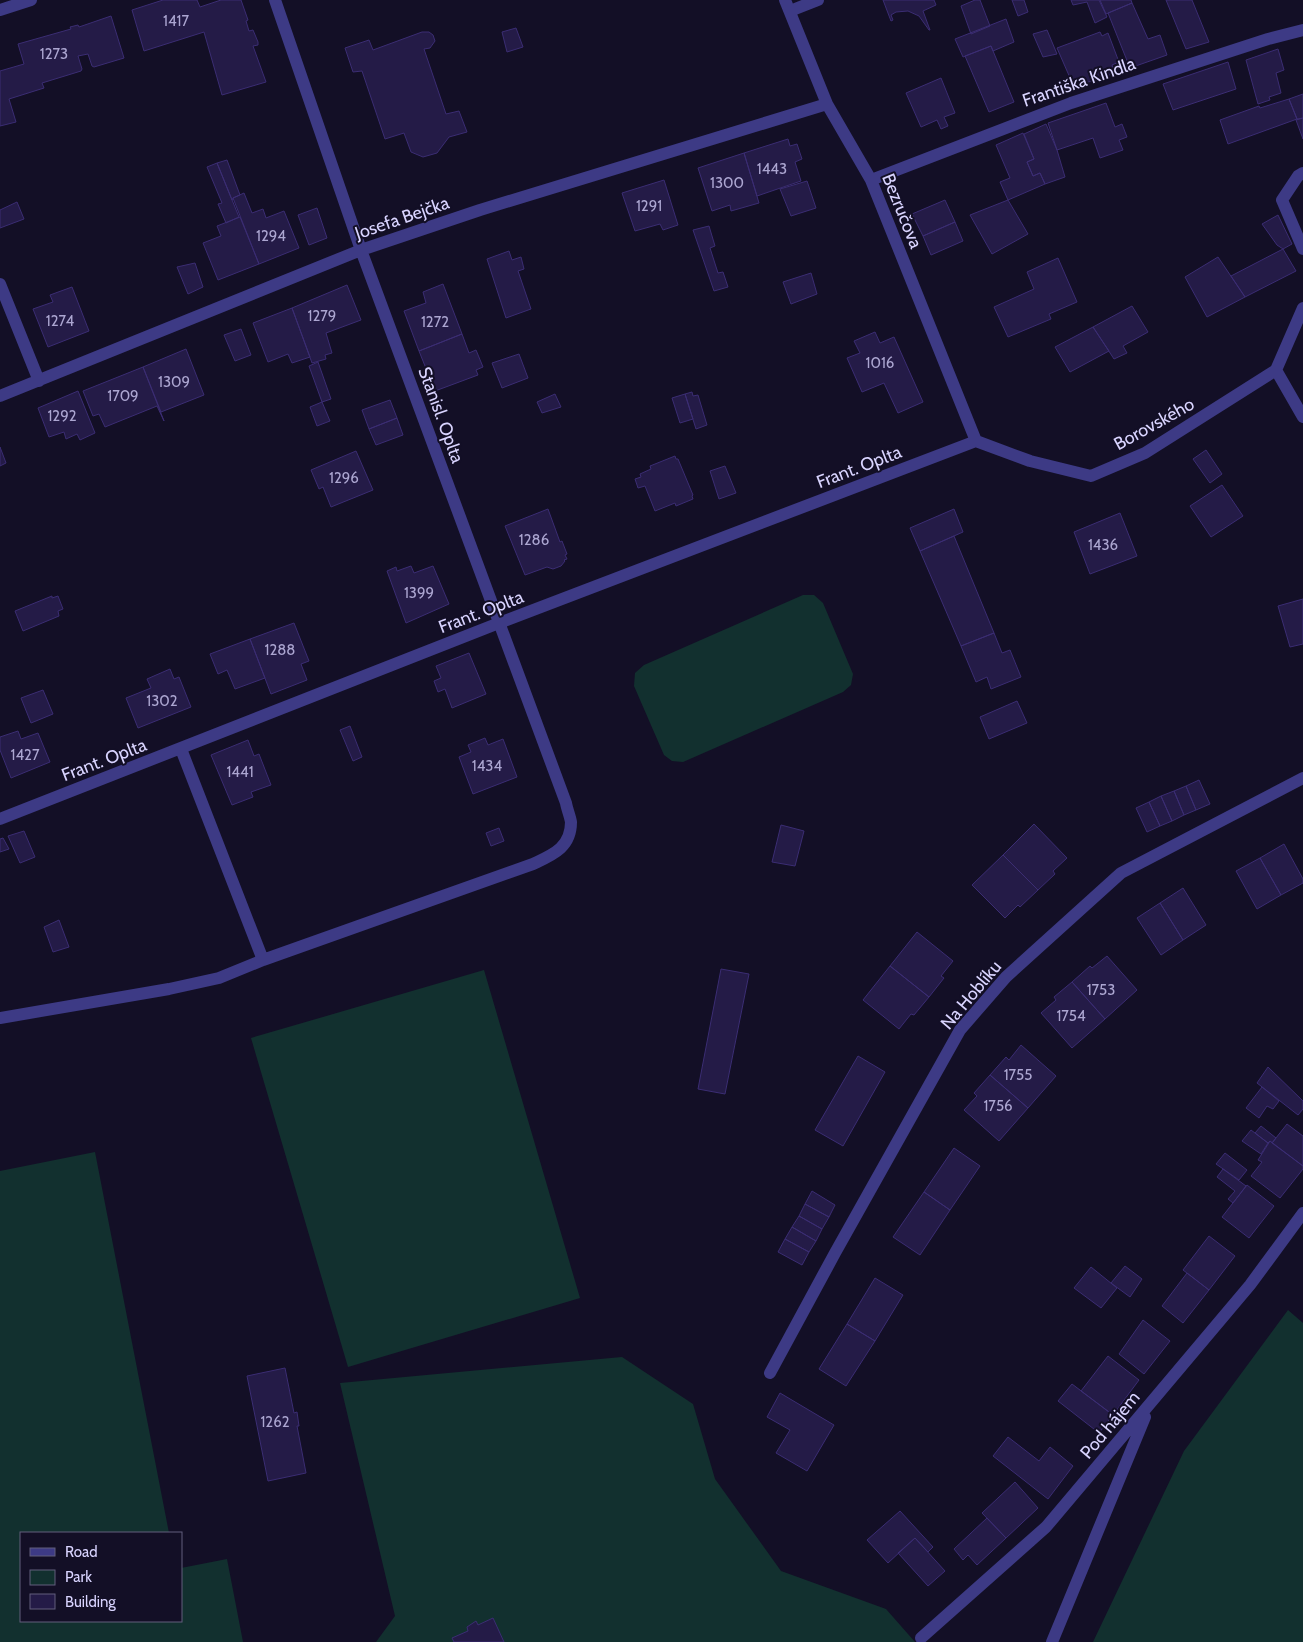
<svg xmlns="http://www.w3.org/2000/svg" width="1303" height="1642" font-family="Cabin,sans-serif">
<rect width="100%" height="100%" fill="#130f26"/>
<path fill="#12302f" d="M803,595H814L823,603L853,674L851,685L843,692L683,762L672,761L664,755L634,686L635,673L644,665Z
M484,970L580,1298L348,1367L251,1038Z
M95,1152L169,1533H21V1621H181V1568L227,1559L243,1642H0V1171Z
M1288,1310L1303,1323V1642H1093L1184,1451Z
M622,1357L693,1404L715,1479L781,1571L886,1609L915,1642H376L395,1616L340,1383Z"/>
<path fill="#241b47" stroke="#3b2d73" d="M163,0H197L200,7L221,0H241L248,20L246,21L249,31L253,30L258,42V45L253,46L266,82L222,95L204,32L144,51L132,10Z
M883,0H934L936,5L923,11L930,30H929L919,16L908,11L896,12L891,15L893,20L891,21Z
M975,0H980L990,26L971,34L961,6Z
M1012,0H1024L1028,12L1018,16Z
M1071,0H1099L1107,17L1095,23L1087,2L1073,5Z
M1100,0H1131L1132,3L1106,14Z
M1166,0H1192L1209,42L1186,49Z
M1132,3L1148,39L1160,35L1167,55L1130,68L1108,13Z
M111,16L124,58L94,67L92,66L88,54L78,56L82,69L81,71L42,83L44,88L9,99L16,122L0,126V71L24,64L18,44L71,29L70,27L78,25L79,27Z
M1006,19L1014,42L993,51L991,46L963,57L955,39Z
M516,28L523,47L507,52L502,32Z
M1047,30L1057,54L1043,57L1033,34Z
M422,32H429L433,35L435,41L430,48L424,49L446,114L459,111L467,132L449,137L437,153L423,157L411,152L404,133L385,139L362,71L353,72L345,48L369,40L373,50Z
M1100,32L1102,36L1108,33L1119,62L1112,65L1115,73L1074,87L1057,48Z
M991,46L1014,102L989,112L965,56Z
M1278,49L1284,70L1276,73L1281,93L1269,97L1270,100L1258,104L1246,60Z
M1228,62L1236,89L1173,110L1163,84Z
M941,78L955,113L944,117L948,126L941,129L937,120L921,127L906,93Z
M1303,94V118L1297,119L1289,99Z
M1289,99L1297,119L1228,144L1220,120L1259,106L1260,108Z
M1106,103L1115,127L1122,124L1127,137L1119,140L1123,150L1100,158L1093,138L1057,150L1048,123Z
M1303,118V139L1296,120Z
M1046,124L1057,150L1065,177L1045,184L1040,173L1033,176L1027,162L1034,159L1024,134Z
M1023,133L1034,159L1027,162L1033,176L1040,173L1045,184L1008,200L1000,182L1010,178L996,145Z
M788,139L790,146L797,144L802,159L795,162L801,181L757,196L744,153Z
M744,153L759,203L731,211L730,205L712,211L698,168Z
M227,160L240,195L233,198L232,200L217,163Z
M217,163L239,217L226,223L218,204L222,203L207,167Z
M664,180L678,225L663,230L660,224L635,231L622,193Z
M807,181L816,208L791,216L780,189Z
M244,193L252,213L263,209L266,218L284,211L299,248L259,264L233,198Z
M945,200L955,222L923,236L912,214Z
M1008,200L1028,234L992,254L970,215Z
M17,202L24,219L0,228V210Z
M317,208L327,238L309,245L298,215Z
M1278,215L1292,244L1283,249L1277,245L1262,224Z
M240,217L259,264L218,280L203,243L221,236L217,226Z
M955,222L963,241L931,255L923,236Z
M709,226L715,246L710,248L718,273L723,272L728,287L714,291L693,230Z
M1283,249L1296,271L1245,297L1231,276Z
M509,251L512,260L521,257L524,269L518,271L531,309L506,318L487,259Z
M1218,257L1245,297L1207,317L1185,277Z
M1058,258L1077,302L1049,314L1051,319L1008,337L994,307L1034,289L1027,272Z
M195,263L203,287L188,294L177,267Z
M811,273L817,294L791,304L783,282Z
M443,284L462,334L419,351L404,311L426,303L423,292Z
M347,285L361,320L326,333L332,353L325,355L326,359L312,363L292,308Z
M72,287L89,331L48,347L33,309L53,302L50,295Z
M1132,306L1148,332L1123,346L1127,353L1114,359L1093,327Z
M292,308L310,357L292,363L288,354L268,362L253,323Z
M1093,327L1109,351L1070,372L1055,347Z
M241,329L251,355L235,361L224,335Z
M875,332L880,343L894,337L923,402L898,413L884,383L862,392L847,358L860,353L854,341Z
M462,334L469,353L476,350L483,367L476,370L478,375L435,391L419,351Z
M186,349L204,395L161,412L143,367Z
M519,354L528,378L502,388L492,363Z
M318,362L331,399L322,402L309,366Z
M143,367L164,421L157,406L105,427L99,414L93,416L83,391Z
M78,391L95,433L80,440L77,434L66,439L64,432L49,437L38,408Z
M692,392L693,396L698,395L707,425L696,429L685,394Z
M555,394L561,407L542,413L537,402Z
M685,394L693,419L680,423L672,398Z
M390,400L397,418L369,429L362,410Z
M322,402L330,421L317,426L310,407Z
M397,418L403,435L376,445L369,429Z
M0,447L6,463L0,466Z
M1206,450L1222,474L1210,483L1193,459Z
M356,451L373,490L331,507L323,487L319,489L311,470Z
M675,456L676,459H678L693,495L692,496L693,499L676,506L675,503L655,511L645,486L638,488L635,479L641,477L640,474L651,469L650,466Z
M725,466L736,493L719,499L710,471Z
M1222,485L1243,516L1211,537L1190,506Z
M548,509L560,542L562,541L567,554L565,555L567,559L564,560L565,561L561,566L553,569L547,567L525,575L505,526Z
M954,509L963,532L920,551L910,528Z
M1120,513L1137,556L1090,574L1074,532Z
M954,536L994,633L961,646L920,551Z
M411,566L414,573L433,566L449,604L406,623L387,571L396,567L397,571Z
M52,596V598L58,596L63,609L58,611L59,616L23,631L15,611Z
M1303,599V644L1290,647L1278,606Z
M294,623L309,661L301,664L307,680L271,694L250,639Z
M994,633L1002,653L1010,650L1021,677L991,689L987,677L976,682L961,646Z
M250,639L265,678L235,689L227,670L218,674L210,654Z
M469,653L486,694L452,708L445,689L438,692L434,681L441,678L436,666Z
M170,669L174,679L179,677L191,707L138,728L126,698L151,688L147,679Z
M43,690L53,714L31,723L21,698Z
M1017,701L1027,723L989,739L980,717Z
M350,726L362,757L353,761L340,730Z
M18,731L21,739L38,733L50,762L11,778L0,750V737Z
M485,738L488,745L503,739L517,777L473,794L459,757L471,752L468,745Z
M248,740L254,756L259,754L271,785L251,792L253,797L232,805L211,755Z
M1199,780L1210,804L1196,810L1186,786Z
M1186,786L1196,810L1184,815L1174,791Z
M1174,791L1184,815L1172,821L1161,796Z
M1161,796L1172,821L1160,826L1149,802Z
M1149,802L1160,826L1147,832L1136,808Z
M1034,824L1067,858L1053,871L1055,874L1038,890L1003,855Z
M781,825L804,831L795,866L772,862Z
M499,828L504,841L491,846L486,833Z
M24,831L35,857L20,863L8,836Z
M3,838L9,849L0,852V839Z
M1284,844L1303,879V883L1281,895L1260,858Z
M1003,855L1038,890L1020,907L1018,905L1005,918L972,885Z
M1260,858L1281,895L1257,909L1236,871Z
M1183,888L1206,925L1183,940L1160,903Z
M1160,903L1183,940L1161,955L1137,918Z
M59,920L69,947L53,952L44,927Z
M917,932L953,961L941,976L944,978L929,997L890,966Z
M1107,956L1137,990L1105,1019L1072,982L1090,966L1092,968Z
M890,966L929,997L914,1015L911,1014L899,1029L863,1000Z
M721,969L749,974L725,1094L698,1089Z
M1072,982L1105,1019L1072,1048L1041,1013L1056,1000L1054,997Z
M1021,1045L1056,1076L1028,1108L990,1075L1006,1057L1009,1060Z
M858,1056L885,1072L843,1146L815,1130Z
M1268,1067L1303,1101V1109L1298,1115L1257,1083Z
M990,1075L1028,1108L999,1141L964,1110L977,1096L974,1093Z
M1262,1087L1279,1101L1273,1109L1267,1106L1259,1118L1246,1108Z
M1287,1124L1303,1136V1166L1272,1143Z
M1261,1126L1276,1138L1272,1143L1270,1141L1268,1143L1255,1133Z
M1251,1130L1268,1143L1261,1154L1242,1141Z
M1270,1141L1303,1166V1169L1280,1198L1251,1176L1262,1162L1258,1160Z
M954,1148L980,1166L950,1210L924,1192Z
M1225,1153L1247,1170L1239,1180L1216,1164Z
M1223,1169L1246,1186L1233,1203L1228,1199L1235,1191L1217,1177Z
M1247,1185L1274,1206L1249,1238L1222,1217Z
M812,1191L835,1205L829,1217L805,1204Z
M924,1192L950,1210L920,1255L893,1237Z
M805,1204L829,1217L822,1229L799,1216Z
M799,1216L822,1229L816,1241L792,1227Z
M792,1227L816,1241L809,1252L785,1239Z
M1209,1236L1235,1256L1209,1290L1183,1270Z
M785,1239L809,1252L802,1265L778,1252Z
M1125,1266L1142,1279L1130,1297L1111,1283Z
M1091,1267L1117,1288L1101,1308L1074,1288Z
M1187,1273L1209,1290L1183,1323L1162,1306Z
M875,1278L903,1295L875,1341L847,1324Z
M1143,1320L1170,1341L1144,1374L1119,1354Z
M847,1324L875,1341L846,1386L819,1369Z
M1108,1356L1139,1380L1113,1415L1081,1391Z
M285,1368L294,1413L297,1412L299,1426H297L306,1473L268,1481L247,1376Z
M1072,1384L1113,1415L1099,1433L1058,1401Z
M780,1393L834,1425L807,1471L776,1453L790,1430L767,1417Z
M1008,1437L1039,1461L1050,1447L1073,1466L1048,1499L993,1456Z
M1015,1482L1038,1508L1006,1538L982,1513Z
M900,1511L933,1547L928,1552L915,1538L888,1563L867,1540Z
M987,1518L1006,1538L977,1565L968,1555L963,1560L954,1549Z
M915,1538L945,1571L928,1586L898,1553Z
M493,1618L504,1642H454L452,1638L468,1631L467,1627L476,1621L478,1625Z"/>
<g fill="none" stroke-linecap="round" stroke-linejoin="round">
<path stroke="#3d3a85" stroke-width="12" d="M785,0L827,104L871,180L976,441
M0,10L31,0
M790,11L818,0
M1303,173L1298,176L1282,200L1303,249
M871,180L1071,103L1268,39L1303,30
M0,284L39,381
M1276,370L1303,417
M0,396L361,250L480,210L827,104
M976,441L1030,461L1091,476L1145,453L1276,370L1303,308
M181,749L263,960
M0,819L499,623L976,441
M0,1018L169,989L219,978L263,960L533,864C552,855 571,848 571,822C570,816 567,809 566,803L361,250L275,0
M770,1373L835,1253L960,1030L1006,977L1121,873L1303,778
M921,1638L1046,1527L1250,1285L1303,1213
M1052,1642L1145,1417"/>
</g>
<g text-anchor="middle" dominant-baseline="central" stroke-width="4" stroke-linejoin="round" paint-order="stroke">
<g font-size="15" fill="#aca6d1">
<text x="176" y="21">1417</text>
<text x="54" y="54">1273</text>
<text x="772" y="169">1443</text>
<text x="727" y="183">1300</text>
<text x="649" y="206">1291</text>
<text x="271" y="236">1294</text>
<text x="322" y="316">1279</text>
<text x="60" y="321">1274</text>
<text x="435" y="322">1272</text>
<text x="880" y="363">1016</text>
<text x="174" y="382">1309</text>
<text x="123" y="396">1709</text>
<text x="62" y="416">1292</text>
<text x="344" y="478">1296</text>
<text x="534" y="540">1286</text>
<text x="1103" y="545">1436</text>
<text x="419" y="593">1399</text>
<text x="280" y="650">1288</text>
<text x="162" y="701">1302</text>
<text x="25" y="755">1427</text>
<text x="487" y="766">1434</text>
<text x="240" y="772">1441</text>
<text x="1101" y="990">1753</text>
<text x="1071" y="1016">1754</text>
<text x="1018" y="1075">1755</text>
<text x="998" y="1106">1756</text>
<text x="275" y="1422">1262</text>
</g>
<g font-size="18" fill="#d9d4ff" stroke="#130f26">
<text transform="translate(1079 82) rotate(-19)">Františka Kindla</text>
<text transform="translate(902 211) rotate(68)">Bezručova</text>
<text transform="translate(402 218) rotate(-19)">Josefa Bejčka</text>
<text transform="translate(441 415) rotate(70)">Stanisl. Oplta</text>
<text transform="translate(1154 424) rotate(-29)">Borovského</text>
<text transform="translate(859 467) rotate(-21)">Frant. Oplta</text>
<text transform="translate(481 612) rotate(-21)">Frant. Oplta</text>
<text transform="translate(104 760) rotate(-21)">Frant. Oplta</text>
<text transform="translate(971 995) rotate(-50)">Na Hoblíku</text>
<text transform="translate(1110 1425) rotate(-50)">Pod hájem</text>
</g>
</g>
<rect x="20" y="1532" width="162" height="90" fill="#130f26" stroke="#625e7d"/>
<rect x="30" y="1548" width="25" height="8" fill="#3d3a85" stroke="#625e7d"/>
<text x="65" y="1557" font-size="15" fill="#d9d4ff">Road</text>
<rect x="30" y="1570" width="25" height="15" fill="#12302f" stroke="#625e7d"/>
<text x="65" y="1582" font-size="15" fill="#d9d4ff">Park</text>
<rect x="30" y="1594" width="25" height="15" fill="#241b47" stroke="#625e7d"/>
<text x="65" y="1607" font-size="15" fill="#d9d4ff">Building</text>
</svg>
